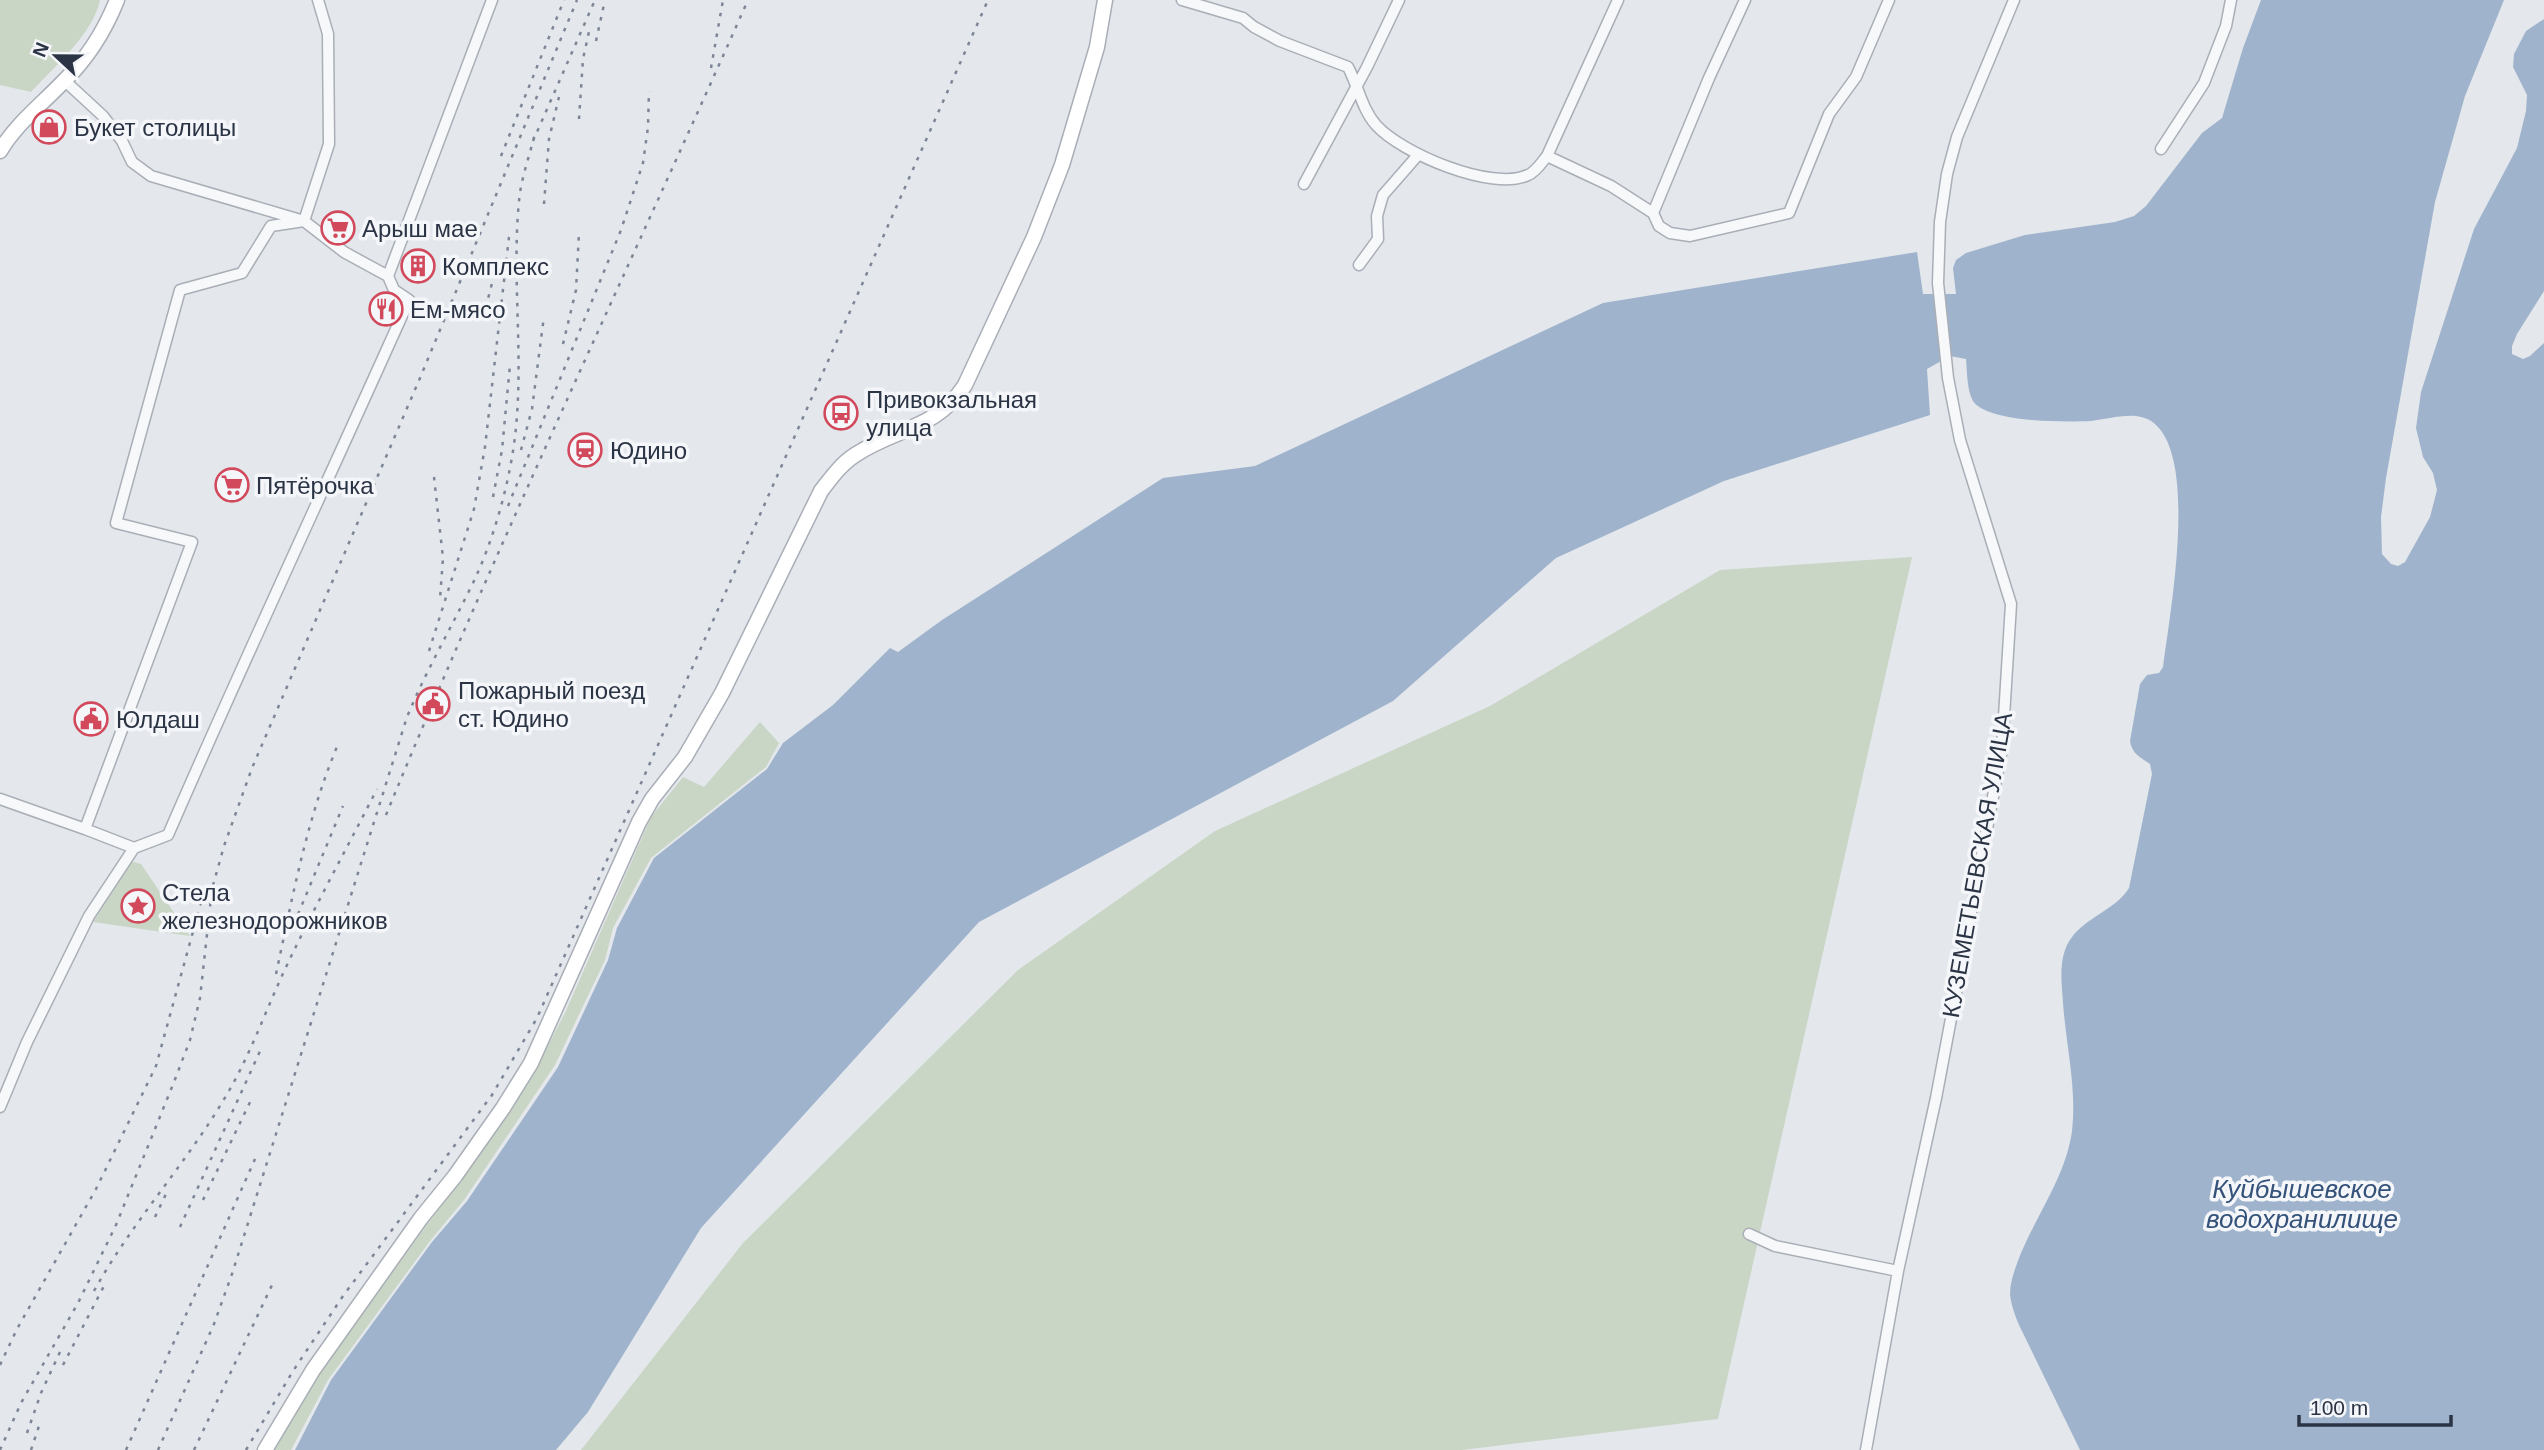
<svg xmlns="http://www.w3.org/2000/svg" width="2544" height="1450" font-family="Helvetica,sans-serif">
<rect width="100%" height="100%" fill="#e4e7ec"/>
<path fill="#c9d6c5" d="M0,0H100C93,34 54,67 31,92L0,85Z
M1912,557L1718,1419L1462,1450H581L743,1243L1018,970L1215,831L1490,706L1720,570Z
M760,722L779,743L766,767L651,858L613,928L605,960L555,1065L464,1200L430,1241L328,1380L291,1450H273L318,1374L508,1114L537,1066L565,1013L651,817L683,777L704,787Z
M134,862L141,864L190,936L93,922L130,863Z"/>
<path fill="#9fb4cc" d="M2261,0H2504L2465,96L2435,202L2386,478L2381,517L2382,554L2391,564L2398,566L2405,562L2430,517L2437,490L2433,473L2423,457L2416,428L2421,392L2474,229L2517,148L2526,111L2527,95L2513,67L2514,54L2526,31L2544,19V291L2517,334L2512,346V354L2523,359L2530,356L2544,343V1450H2080L2019,1325C2015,1315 2011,1305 2010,1294C2010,1281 2016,1266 2021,1253C2038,1213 2066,1175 2072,1131C2077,1089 2066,1045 2063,1003C2062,986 2059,967 2065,950C2076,919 2115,912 2129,888L2152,774L2150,764C2140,757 2132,754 2130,741L2140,684L2147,675L2159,673L2163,667C2170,613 2197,466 2157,426C2140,408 2112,419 2091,421C2065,422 1988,423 1973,401C1967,391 1967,371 1966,359L1950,356L1927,369L1930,415L1724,481L1556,558L1393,701L979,922L701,1228L588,1412L556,1450H295L331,1380L432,1242L467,1201L558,1067L608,960L617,928L654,858L767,769L783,743L833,705L890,648L898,652L942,620L1163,478L1255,466L1603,303L1917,252L1923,294H1956L1953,268L1956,260L1966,253L2025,235L2115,222L2134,216L2146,206L2202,133L2222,118L2243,48Z"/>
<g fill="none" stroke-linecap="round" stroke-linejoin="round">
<defs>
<path id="street" d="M1182,0L1243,18L1254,27L1280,41L1348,67C1358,86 1362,109 1376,125C1401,153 1492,192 1528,175C1536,172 1542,162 1547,156L1611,186L1653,213L1659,226L1670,233L1690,236L1789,213L1829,114L1856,77L1889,0
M2161,149L2204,83L2226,26L2231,0
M1547,156L1618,0
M1304,184L1367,67L1399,0
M1653,213L1709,78L1745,0
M1359,265L1378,239L1377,216L1383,195L1418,155
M388,276L492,0
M0,799L85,829L134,848
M85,829L192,542L116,523L180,290L242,273L271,226L304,221L329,144L328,34L318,0
M0,1107L27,1042L89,916L134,848L168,835C246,655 329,479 409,300L394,290L388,276L344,252L304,221L151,176L132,162L122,141L103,116L65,81
M1749,1234L1775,1246L1898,1271
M1866,1450L1898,1271L1936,1098L2002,749L2011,604L1960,440L1948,378L1938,283L1940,222L1947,174L1957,137L2014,0"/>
<path id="secondary" d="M0,151C17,123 41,105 63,82C87,59 105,30 117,0
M265,1450L313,1370L421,1218L455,1176L503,1108L531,1063L639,822L652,799L685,757L722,693L821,491C831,478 841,464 855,455C897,427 936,430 965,385L1034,237L1062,165L1097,47L1105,0"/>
</defs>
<use href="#street" stroke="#a9aeb7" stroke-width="13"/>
<use href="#secondary" stroke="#a9aeb7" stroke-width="17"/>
<use href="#street" stroke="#f7f8fa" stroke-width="10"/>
<use href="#secondary" stroke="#fff" stroke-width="14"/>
<path stroke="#7d8696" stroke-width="2.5" stroke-dasharray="3.5 7" stroke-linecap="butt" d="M596,41L605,0
M711,68L723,0
M579,119L583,59L590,27
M533,141L595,0
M501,156L564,0
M544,204L549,139L559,97
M483,318L496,268
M563,344L576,290L579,233
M521,450L532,409L544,316
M434,477L443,558L440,599
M493,497L502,450L510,365
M508,506L621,230L643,163L648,127L649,91
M429,651L474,509L485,447L509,237
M386,815C499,540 627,272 748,0
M294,924L343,806
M276,974C293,895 307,817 339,742
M203,1200L251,1100
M155,1217L166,1194
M180,1227L261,1049
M94,1291C132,1222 186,1164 226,1096C251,1054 266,1009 287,965C315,906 347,848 377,789
M0,1365L17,1329L96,1189L156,1066L205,888
M63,1365L105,1284
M27,1433L41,1393L60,1352
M0,1450L21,1403L78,1303L116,1225L174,1082L190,1040L200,998L212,889L224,846L252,768L420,378L577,0
M31,1450L40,1423
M126,1450L255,1159
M158,1450L214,1324L232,1274L407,717C426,671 451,628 473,583C492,543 506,495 513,451C526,368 511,284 519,201C521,178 530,155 535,133
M194,1450L272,1285
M246,1450L293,1371L343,1296L492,1095L537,1018L988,0"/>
</g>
<defs>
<symbol id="shop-ring" viewBox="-11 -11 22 22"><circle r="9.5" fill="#f4f6f9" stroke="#d1495b" stroke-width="1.5"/><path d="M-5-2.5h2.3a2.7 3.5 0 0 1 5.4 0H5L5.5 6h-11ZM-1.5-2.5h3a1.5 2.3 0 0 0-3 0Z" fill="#d1495b"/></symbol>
<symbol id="supermarket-ring" viewBox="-11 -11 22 22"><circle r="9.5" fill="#f4f6f9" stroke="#d1495b" stroke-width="1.5"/><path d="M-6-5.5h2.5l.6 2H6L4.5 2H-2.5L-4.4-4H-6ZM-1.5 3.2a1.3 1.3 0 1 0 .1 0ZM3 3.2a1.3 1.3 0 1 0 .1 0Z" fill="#d1495b"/></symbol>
<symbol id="building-ring" viewBox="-11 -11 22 22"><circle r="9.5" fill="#f4f6f9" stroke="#d1495b" stroke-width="1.5"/><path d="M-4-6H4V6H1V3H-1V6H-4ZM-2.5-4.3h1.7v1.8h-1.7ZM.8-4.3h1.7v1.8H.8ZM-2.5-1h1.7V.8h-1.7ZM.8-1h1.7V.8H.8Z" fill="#d1495b"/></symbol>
<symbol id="restaurant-ring" viewBox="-11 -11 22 22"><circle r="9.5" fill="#f4f6f9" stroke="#d1495b" stroke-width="1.5"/><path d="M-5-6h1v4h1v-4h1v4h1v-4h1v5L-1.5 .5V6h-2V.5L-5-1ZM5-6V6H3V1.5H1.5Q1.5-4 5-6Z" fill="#d1495b"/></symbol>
<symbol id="bus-ring" viewBox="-11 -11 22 22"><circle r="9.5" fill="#f4f6f9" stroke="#d1495b" stroke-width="1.5"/><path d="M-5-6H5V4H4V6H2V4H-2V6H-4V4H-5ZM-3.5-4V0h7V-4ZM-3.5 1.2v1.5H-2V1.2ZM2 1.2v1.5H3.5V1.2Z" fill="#d1495b"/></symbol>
<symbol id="station-ring" viewBox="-11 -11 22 22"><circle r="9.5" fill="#f4f6f9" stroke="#d1495b" stroke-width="1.5"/><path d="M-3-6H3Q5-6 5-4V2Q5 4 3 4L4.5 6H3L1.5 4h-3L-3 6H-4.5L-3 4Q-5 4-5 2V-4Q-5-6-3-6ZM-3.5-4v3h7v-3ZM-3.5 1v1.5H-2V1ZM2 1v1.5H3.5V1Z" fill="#d1495b"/></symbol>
<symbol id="civic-ring" viewBox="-11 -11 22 22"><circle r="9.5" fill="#f4f6f9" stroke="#d1495b" stroke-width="1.5"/><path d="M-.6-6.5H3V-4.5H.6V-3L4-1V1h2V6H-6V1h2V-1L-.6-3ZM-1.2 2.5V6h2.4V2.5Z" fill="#d1495b"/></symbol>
<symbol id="sight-ring" viewBox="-11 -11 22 22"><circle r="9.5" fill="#f4f6f9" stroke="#d1495b" stroke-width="1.5"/><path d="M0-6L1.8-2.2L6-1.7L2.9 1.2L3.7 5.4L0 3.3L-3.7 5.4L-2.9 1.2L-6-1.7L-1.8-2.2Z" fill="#d1495b"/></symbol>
</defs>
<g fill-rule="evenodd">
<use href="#shop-ring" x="30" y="108" width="38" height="38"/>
<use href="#supermarket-ring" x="319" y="209" width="38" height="38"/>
<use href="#building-ring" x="399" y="247" width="38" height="38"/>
<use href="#restaurant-ring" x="367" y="290" width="38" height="38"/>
<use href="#bus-ring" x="822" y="394" width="38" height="38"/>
<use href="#station-ring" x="566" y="431" width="38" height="38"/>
<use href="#supermarket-ring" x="213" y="466" width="38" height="38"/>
<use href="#civic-ring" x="414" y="685" width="38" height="38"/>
<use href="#civic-ring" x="72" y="700" width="38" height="38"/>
<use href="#sight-ring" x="119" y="887" width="38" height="38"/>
</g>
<g text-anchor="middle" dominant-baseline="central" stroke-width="7" stroke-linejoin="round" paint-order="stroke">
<g font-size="24" fill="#2b3445" stroke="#f4f6f9" text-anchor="start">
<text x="74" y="127">Букет столицы</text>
<text x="362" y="228">Арыш мае</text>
<text x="442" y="266">Комплекс</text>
<text x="410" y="309">Ем-мясо</text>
<text x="866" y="399">Привокзальная<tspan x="866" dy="28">улица</tspan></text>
<text x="610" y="450">Юдино</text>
<text x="256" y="485">Пятёрочка</text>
<text x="458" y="690">Пожарный поезд<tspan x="458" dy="28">ст. Юдино</tspan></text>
<text x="116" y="719">Юлдаш</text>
<text x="162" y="892">Стела<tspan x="162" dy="28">железнодорожников</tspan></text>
</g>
<g font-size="24" fill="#2b3445" stroke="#f4f6f9">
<text transform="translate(1977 865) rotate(-80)">КУЗЕМЕТЬЕВСКАЯ УЛИЦА</text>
</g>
<g font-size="26" font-style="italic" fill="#34527a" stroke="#f4f6f9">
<text x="2302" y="1189">Куйбышевское<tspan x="2302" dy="30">водохранилище</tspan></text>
</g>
</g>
<g transform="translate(56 56) rotate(292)" stroke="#f4f6f9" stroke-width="5" paint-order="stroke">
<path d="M0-5L12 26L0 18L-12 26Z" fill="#2b3445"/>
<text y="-10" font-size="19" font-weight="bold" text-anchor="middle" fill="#2b3445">N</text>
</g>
<path d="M2299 1415v10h152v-10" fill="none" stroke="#2b3445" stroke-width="3.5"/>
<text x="2310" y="1415" font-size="21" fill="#2b3445" stroke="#f4f6f9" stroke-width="5" paint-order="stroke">100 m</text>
</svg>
